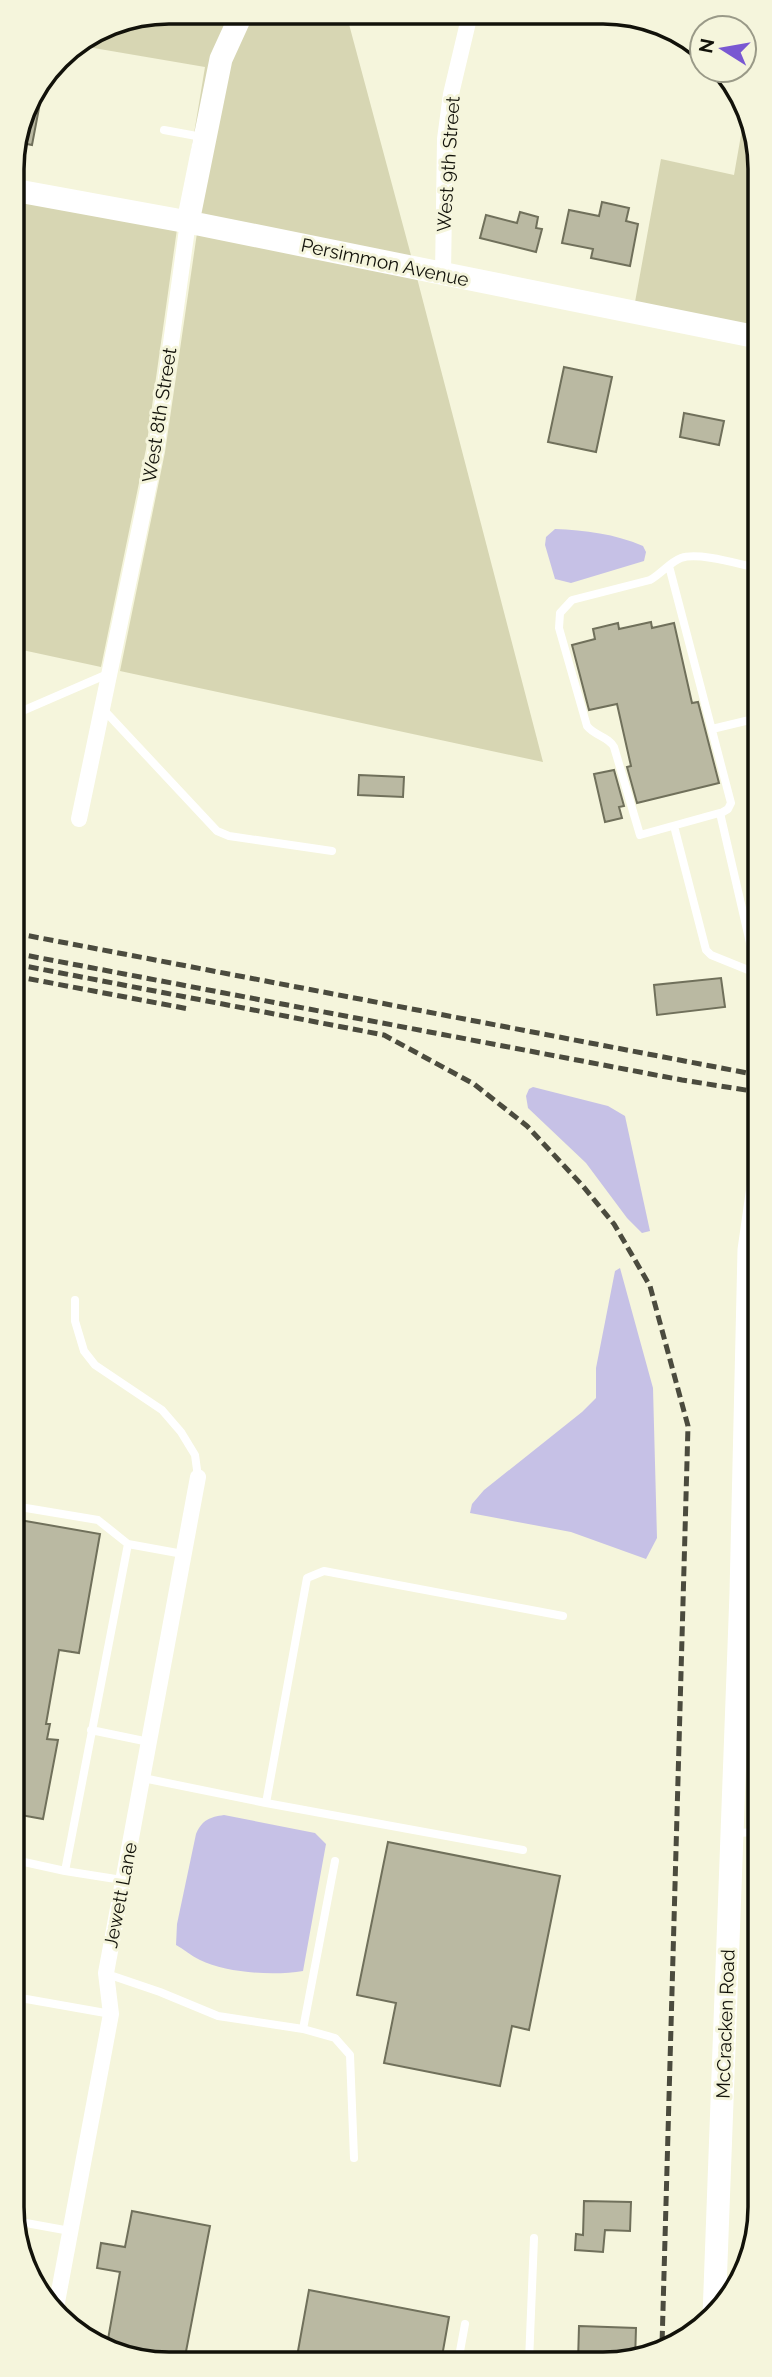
<svg xmlns="http://www.w3.org/2000/svg" width="772" height="2377" font-family="Raleway,sans-serif">
<rect width="100%" height="100%" fill="#f5f5dc"/>
<path fill="#d7d6b3" d="M169,12L232,13L186,182L205,67L76,45L109,24Z
M253,13H346L412,259L200,215L230,61Z
M744,118L757,139V327L635,302L661,159L734,175Z
M13,198L177,229L146,449L101,667L13,648Z
M197,233L417,278L543,762L120,671L165,452Z
M759,1894V2218L746,2251Z"/>
<path fill="#c6c1e6" d="M555,529C585,530 615,534 643,546L646,552L644,561L571,583L555,579L545,545L546,537Z
M533,1087L608,1106L625,1116L650,1231L642,1233L627,1218L586,1163L528,1108L526,1096L529,1089Z
M620,1268L653,1388L657,1538L646,1559L571,1532L470,1513L472,1504L484,1490L582,1412L596,1398V1368L615,1271Z
M224,1815L315,1833L326,1844L303,1971C274,1976 226,1973 200,1960C191,1956 184,1949 176,1945L177,1924L196,1834C202,1820 210,1817 224,1815Z"/>
<path fill="#bab9a2" stroke="#70705b" stroke-width="2" d="M39,86L43,87L32,145L17,142L29,99Z
M602,202L629,208L626,221L638,224L630,266L591,258L593,249L562,243L569,210L599,216Z
M520,212L538,217L536,228L542,229L536,252L480,238L486,215L517,223Z
M564,367L612,377L596,452L548,442Z
M684,413L724,421L719,445L680,437Z
M651,622L652,628L674,623L692,703L698,702L719,783L637,803L627,767L631,766L617,704L589,710L572,645L595,639L593,629L618,623L619,629Z
M614,770L624,806L619,807L622,818L605,822L594,774Z
M359,775L404,777L403,797L358,795Z
M721,978L725,1007L657,1015L654,985Z
M14,1519L100,1534L79,1653L59,1650L46,1724H50L47,1739L58,1740L43,1819L15,1814Z
M388,1842L560,1876L529,2030L512,2026L500,2086L384,2063L396,2003L357,1995Z
M584,2201L631,2202L630,2231L605,2230L603,2252L575,2250L576,2234L583,2235Z
M132,2211L210,2226L184,2362H138L107,2345L120,2272L97,2268L101,2243L125,2247Z
M309,2290L449,2317L441,2362H296Z
M579,2326L636,2328L635,2361L578,2362Z"/>
<g fill="none" stroke-linecap="round" stroke-linejoin="round">
<path stroke="#fff" stroke-width="8" d="M164,130L202,137
M669,566L731,803L728,809L723,812L640,835L614,747C609,737 595,736 587,726L559,628L560,613L572,600L650,580C661,574 670,562 681,558C699,552 738,564 757,568
M102,708L217,831L229,836L332,851
M13,715L110,673
M712,729L758,718
M720,813L757,973
M674,826L706,950L711,955L758,974
M75,1300V1321L84,1351L95,1365L162,1410L181,1432L195,1455L198,1477
M14,1506L98,1520L128,1544L183,1554
M91,1730L149,1742
M738,1746L759,1749
M143,1778L266,1803L307,1578L324,1571L563,1616
M266,1803L523,1850
M735,1833L759,1832
M15,1860L65,1871
M122,1880L65,1871L128,1544
M107,1974L160,1992L218,2016L303,2029L335,2038L350,2055L354,2158
M15,1997L111,2014
M303,2029L335,1861
M15,2221L70,2231
M458,2362L465,2324
M529,2362L534,2238"/>
<path stroke="#fff" stroke-width="16" d="M443,274L445,139L451,94L470,14
M79,819L156,450L188,222
M55,2313L111,2014L106,1973L198,1477"/>
<path stroke="#fff" stroke-width="23" d="M13,190L188,222L757,337
M188,222L221,59L242,13
M714,2316L741,1593L749,1250L758,1187"/>
<path stroke="#4b4b3e" stroke-width="5" stroke-dasharray="10 5" stroke-linecap="butt" d="M14,933L758,1075
M14,953L682,1080L758,1092
M14,964L384,1035L474,1084L527,1126L582,1185L614,1224L650,1286L688,1426L662,2345
M14,976L189,1009"/>
</g>
<g text-anchor="middle" dominant-baseline="central" stroke-width="6" stroke-linejoin="round" paint-order="stroke">
<g font-size="19" fill="#12120a" stroke="#f5f5dc">
<text transform="translate(448 164) rotate(-86)">West 9th Street</text>
<text transform="translate(385 262) rotate(12)">Persimmon Avenue</text>
<text transform="translate(159 415) rotate(-81)">West 8th Street</text>
<text transform="translate(120 1895) rotate(-79)">Jewett Lane</text>
<text transform="translate(725 2024) rotate(-88)">McCracken Road</text>
</g>
</g>
<path d="M0 0H772V2377H0ZM169 24H603A145 145 0 0 1 748 169V2207A145 145 0 0 1 603 2352H169A145 145 0 0 1 24 2207V169A145 145 0 0 1 169 24Z" fill="#f5f5dc" fill-rule="evenodd"/>
<path fill="none" stroke="#12120a" stroke-width="3.5" d="M169 24H603A145 145 0 0 1 748 169V2207A145 145 0 0 1 603 2352H169A145 145 0 0 1 24 2207V169A145 145 0 0 1 169 24Z"/>
<g transform="translate(723 49) rotate(281)"><circle r="33" fill="#f5f5dc" stroke="#9a9a88" stroke-width="2"/>
<path d="M0-5L12 26L0 18L-12 26Z" fill="#7958d2"/>
<text y="-10" font-size="19" font-weight="bold" text-anchor="middle" fill="#12120a">N</text>
</g>
</svg>
